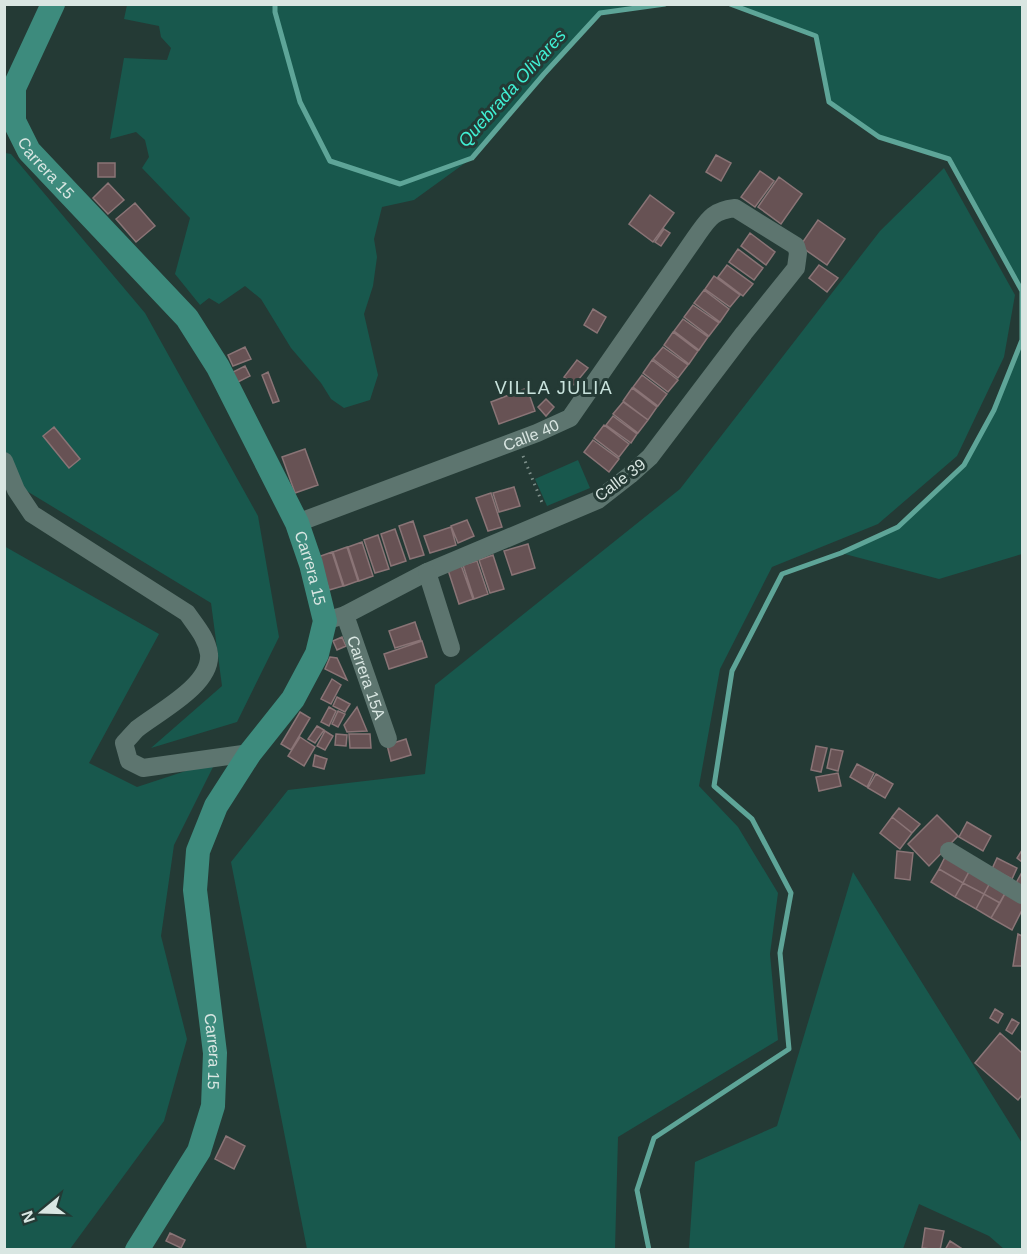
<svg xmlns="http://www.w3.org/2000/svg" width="1027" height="1254" font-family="Helvetica,sans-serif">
<rect width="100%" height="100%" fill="#243a35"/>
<path fill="#18584d" d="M127,5V4L665,5L599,13L544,74L472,158L414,200L382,207L374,239L377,257L373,286L364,314L378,375L370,400L344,408L331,399L321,383L291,348L261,299L245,286L219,304L209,298L200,305L175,274L190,218L142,168L149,157L145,140L136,132L110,139L124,58L167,60L171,48L161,37L159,26L124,19Z
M730,5H1022V554L939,579L841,553L898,527L964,466L994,410L1022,340V291L949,159L879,137L829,102L816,36Z
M5,153L11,154L145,313L258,516L279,637L237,722L151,748L222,686L211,603L7,479L5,475Z
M944,168L1015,295L1004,357L957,456L878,524L772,567L720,669L699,786L738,827L778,893L770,954L778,1040L618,1137L615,1249H307L231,862L288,790L425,774L435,685L680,489L880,231Z
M578,460L590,488L547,506L535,479Z
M4,546L159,634L89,763L137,787L216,761L174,845L161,936L187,1039L164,1121L70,1249H5Z
M853,872L1022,1143V1249H1004L989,1236L919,1204L903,1249H689L695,1162L777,1126Z"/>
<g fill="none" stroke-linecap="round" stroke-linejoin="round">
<path stroke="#5ea598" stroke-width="5" d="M275,4V12L300,102L330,161L400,184L472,158L544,74L600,13L665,4
M649,1250L637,1190L654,1138L789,1049L780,953L791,893L752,819L714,786L732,671L782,574L841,553L898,527L964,465L994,410L1022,340V291L949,159L879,137L829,102L816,36L730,4"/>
</g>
<path fill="#675254" stroke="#8a7476" stroke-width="1.5" d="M716,155L731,163L721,181L706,172Z
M98,163H115V177H98Z
M760,171L774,181L755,207L741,197Z
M779,177L802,194L781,224L758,207Z
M108,183L124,200L108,214L93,198Z
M650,195L674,213L653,242L629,224Z
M135,203L155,226L136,242L116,219Z
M818,220L845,239L827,265L800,246Z
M664,229L670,233L661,246L655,242Z
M750,233L775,252L766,265L741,246Z
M738,249L763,268L754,280L729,262Z
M727,265L753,284L743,296L718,277Z
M819,265L838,278L827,292L809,278Z
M714,276L740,295L730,307L705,289Z
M704,290L729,309L720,322L694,303Z
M693,305L719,323L709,336L684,317Z
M593,309L606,317L597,333L584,325Z
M683,319L708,337L699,350L674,331Z
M673,332L698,351L689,364L664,345Z
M245,347L251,359L233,366L228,355Z
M663,347L688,365L678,378L653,359Z
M577,360L588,368L574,385L564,377Z
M652,360L678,380L668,392L643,373Z
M245,366L250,376L236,383L231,373Z
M268,372L279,401L273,403L262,375Z
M642,375L667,394L658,406L633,387Z
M527,388L535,411L499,424L491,402Z
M632,388L657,407L648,420L623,401Z
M546,399L554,407L546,416L538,407Z
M623,402L648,420L638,433L613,414Z
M613,416L637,434L631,443L606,425Z
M604,425L629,444L619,457L594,438Z
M54,427L80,459L69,468L43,436Z
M593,440L619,459L609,472L584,452Z
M305,449L318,485L295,493L282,457Z
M514,487L520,506L499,512L493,493Z
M491,493L502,527L488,531L476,498Z
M467,520L474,536L458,543L451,526Z
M413,521L424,555L410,559L399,526Z
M451,527L456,545L430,553L424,536Z
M395,529L406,561L391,566L381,534Z
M378,535L389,569L375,573L364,540Z
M362,542L373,576L359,581L348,547Z
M528,544L535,568L512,575L504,551Z
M347,547L358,581L344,586L333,552Z
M332,552L343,586L329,590L318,557Z
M493,555L504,589L490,593L479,560Z
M477,561L488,594L474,599L463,565Z
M461,565L473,599L459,604L448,570Z
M415,622L421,640L395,648L389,631Z
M342,637L346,646L337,650L333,641Z
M422,641L427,657L389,669L384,654Z
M330,657L337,658L347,680L325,669Z
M332,679L341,685L331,704L321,699Z
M337,697L350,704L345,712L333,706Z
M329,707L336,711L329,726L321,722Z
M357,707L367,731L347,732L344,725Z
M338,711L345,714L338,727L332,724Z
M300,712L310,718L291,750L281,744Z
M317,726L324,730L315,743L308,739Z
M325,731L333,736L325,750L317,746Z
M336,734L347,735L346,746L335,745Z
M349,734H370L371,748H350Z
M300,737L315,747L304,766L288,756Z
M406,739L411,755L391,761L387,745Z
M816,746L827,748L821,772L811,770Z
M831,749L843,751L838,771L827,768Z
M315,755L327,759L324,769L313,766Z
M857,764L874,773L867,787L850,777Z
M838,773L841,786L819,791L816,777Z
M876,774L893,784L885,798L868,788Z
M899,808L920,824L912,833L892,817Z
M937,815L958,836L929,866L908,844Z
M892,817L912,833L900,849L880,833Z
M967,822L991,836L983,851L959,837Z
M1022,850V862L1017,858Z
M897,851L913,853L910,880L895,878Z
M946,855L971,868L963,883L939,869Z
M997,858L1017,868L1012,879L992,869Z
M971,868L992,879L984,894L963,883Z
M939,869L963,883L955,897L931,882Z
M1022,872V887L1016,883Z
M992,879L1008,888L1000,903L984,894Z
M963,883L984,894L976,909L955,897Z
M1008,888L1022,896V910L1012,930L991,918Z
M984,894L1000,903L991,918L976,909Z
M1018,934L1022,936V966H1013Z
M995,1009L1003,1014L998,1023L990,1018Z
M1012,1019L1019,1023L1012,1034L1006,1030Z
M1000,1033L1022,1053V1095L1018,1100L975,1063Z
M226,1136L245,1146L234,1169L215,1159Z
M925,1228L944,1231L940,1250L922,1248Z
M170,1233L185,1240L181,1248L166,1241Z
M950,1241L964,1250H945Z"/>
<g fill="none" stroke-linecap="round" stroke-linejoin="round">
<path stroke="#7e908b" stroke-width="3" stroke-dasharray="1.5 4.5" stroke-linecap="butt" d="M523,456L543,505"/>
<g stroke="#5d756f" stroke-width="18">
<path d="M4,461L16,490L32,514L187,613C196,626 207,638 209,654C212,685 158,712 137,729C133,733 129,738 124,743L129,761L143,768L250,753"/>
<path id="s1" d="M297,523L537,433L570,418L695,238C708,220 711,211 735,208L796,246L798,253L796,268L744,333L650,457L630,475L598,500L427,572L345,615L325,621"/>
<path d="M427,572L451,648"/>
<path id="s2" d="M345,615L388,739"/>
<path d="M949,851L1022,895"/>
</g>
<path stroke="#3d8b7d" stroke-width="24" id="s3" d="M53,4L14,88V121L29,151L187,318L218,367L297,523L311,564L325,621L317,654L293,699L250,753L216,806L198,851L195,890L215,1053L213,1106L199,1151L137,1250"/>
</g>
<g text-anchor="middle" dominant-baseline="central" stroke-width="6" stroke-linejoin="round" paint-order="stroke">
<g font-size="16" fill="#d9e6e2" stroke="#243a35">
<text stroke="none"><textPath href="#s3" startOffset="183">Carrera 15</textPath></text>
<text stroke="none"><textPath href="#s1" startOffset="250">Calle 40</textPath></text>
<text transform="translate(620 480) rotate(-37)">Calle 39</text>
<text stroke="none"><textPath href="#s3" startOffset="669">Carrera 15</textPath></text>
<text stroke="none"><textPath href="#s2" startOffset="66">Carrera 15A</textPath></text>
<text stroke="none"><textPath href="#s3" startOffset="1191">Carrera 15</textPath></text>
</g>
<g font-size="18" font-style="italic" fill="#40f0d4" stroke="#243a35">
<text transform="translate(512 88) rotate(-48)">Quebrada Olivares</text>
</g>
<g font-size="18" letter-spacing="1.5" fill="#c9e3dd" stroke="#243a35">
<text x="554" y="388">VILLA JULIA</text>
</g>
</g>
<rect width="1027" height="1254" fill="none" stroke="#d9e6e2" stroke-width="12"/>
<g transform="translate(42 1212) rotate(251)" stroke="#243a35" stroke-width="4.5" paint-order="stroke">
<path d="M0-4.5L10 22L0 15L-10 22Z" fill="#d9e6e2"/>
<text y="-9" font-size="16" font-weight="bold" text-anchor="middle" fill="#d9e6e2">N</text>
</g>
</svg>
